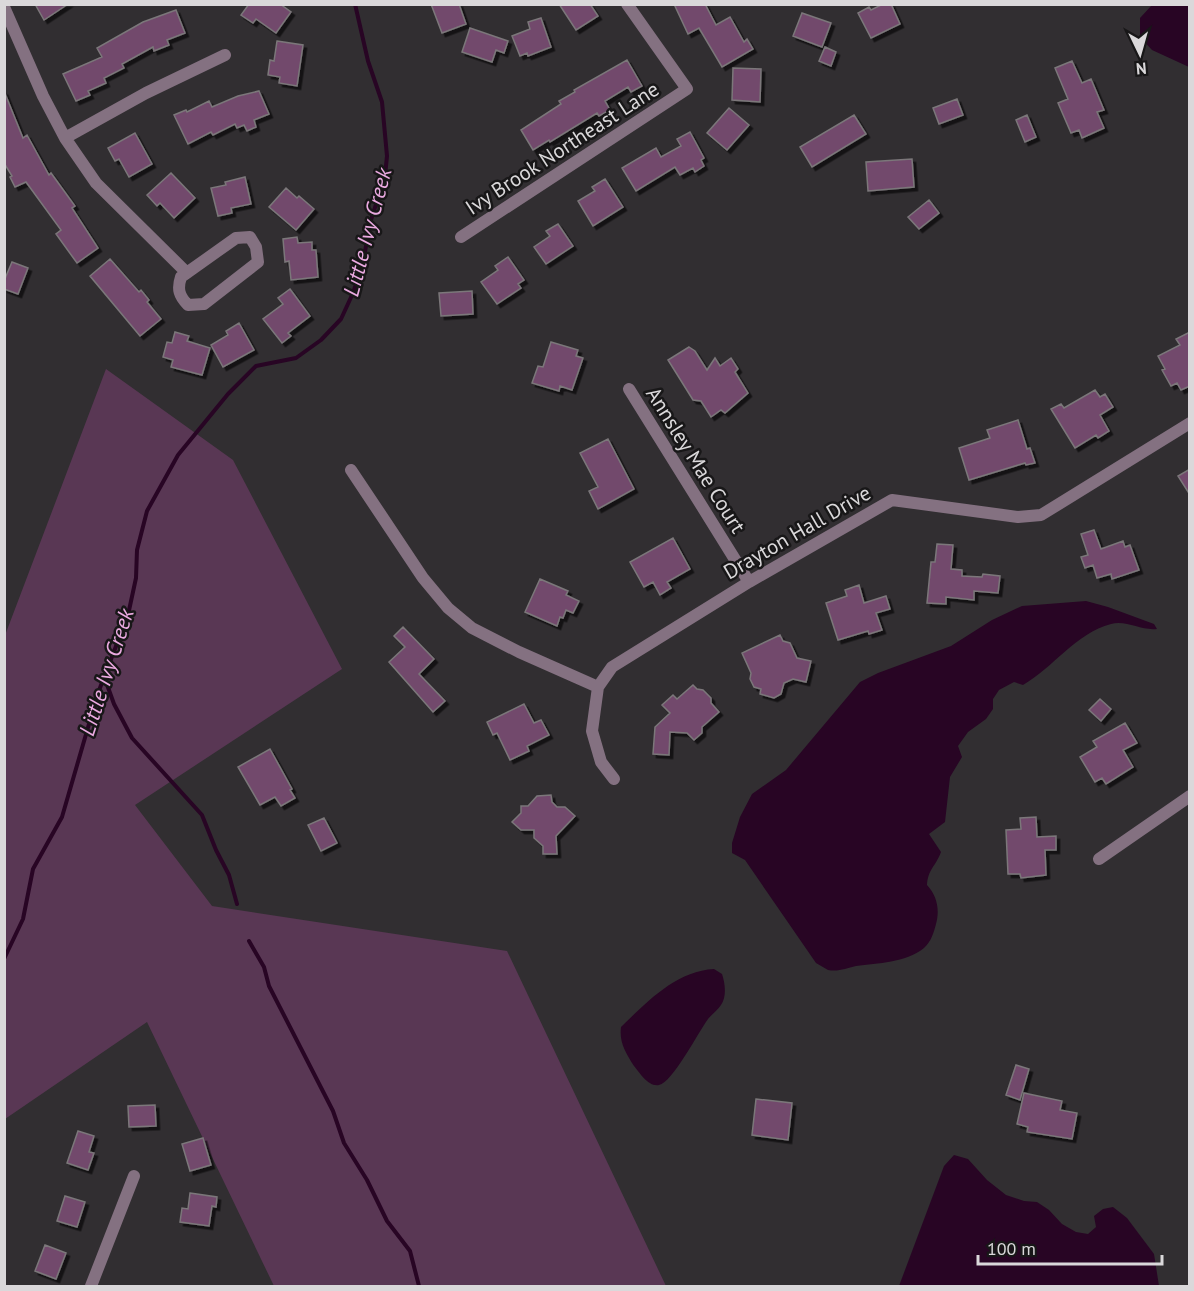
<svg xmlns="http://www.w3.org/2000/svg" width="1194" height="1291" font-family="'PT Sans',sans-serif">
<defs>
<filter id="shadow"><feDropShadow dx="3.5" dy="3.5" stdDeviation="0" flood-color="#0009"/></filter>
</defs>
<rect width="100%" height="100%" fill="#312e31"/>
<path fill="#593754" d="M106,369L233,460L342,669L135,805L212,906L507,951L666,1286H274L147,1022L5,1119L4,638Z"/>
<path fill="#280524" d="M1152,5H1189V67L1152,50L1140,37V18Z
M1086,601L1108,607L1154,624L1157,629C1141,631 1127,620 1111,624C1076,633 1053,668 1023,685L1014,682L999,690L993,699V709L986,719L968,732L958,746L962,757L950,777L945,822L929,834L941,852C936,866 928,869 927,885C937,896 940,909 936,924C934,932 931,942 924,948C905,963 878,963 856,966C846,968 839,972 828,970C824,968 820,965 816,963L745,860L732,853V843L740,817L752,794L786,770L860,682L878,673L951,646L992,620L1022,606Z
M714,969L722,974C725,983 727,996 721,1005C718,1010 712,1014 708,1019C699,1031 672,1083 659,1085C648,1087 640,1073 634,1066C626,1053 619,1043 621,1027C647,1002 676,971 714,969Z
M954,1155L968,1159L987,1180L1006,1195L1024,1201L1037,1202L1049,1210L1062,1224L1076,1232L1088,1234L1096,1227L1094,1216L1103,1209L1113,1207L1127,1218L1154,1254L1159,1286H899L944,1166Z"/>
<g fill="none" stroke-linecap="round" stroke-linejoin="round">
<path stroke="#280524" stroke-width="4" d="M105,679L114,704L132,738L202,815L216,850L229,875L237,904
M249,941L264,967L269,986L333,1111L344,1143L367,1180L387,1221L410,1251L419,1286
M4,959L23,919L33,869L62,817L98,693L128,615L136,578L137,550L147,511L178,455L228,394L256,366L296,358L321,340L341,319L353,293L362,267L371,220L385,176L387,156L382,102L368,61L355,4"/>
</g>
<path fill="#724a6c" stroke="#7b777a" stroke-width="1.5" filter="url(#shadow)" d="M35,4H68L44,20Z
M249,4H280L291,12L276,33L256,19L253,23L241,15Z
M431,4H459L466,24L442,33Z
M559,4H590L598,16L576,30Z
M674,4H705L716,25L730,17L744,42L747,39L753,49L722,67L699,28L688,34Z
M883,4H891L900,24L871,38L858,13L869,7L871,10Z
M176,10L185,33L167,40L169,45L154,51L153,47L122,64L124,68L104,78L106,83L88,91L90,95L76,101L63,74L102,57L97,48L143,22Z
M802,13L831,23L822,47L793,36Z
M541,18L551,47L528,56L527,53L520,56L512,36L530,29L528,22Z
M470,28L508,41L504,53L496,50L492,62L462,52Z
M277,41L303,45L297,86L279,83L280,77L268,75L270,60L274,61Z
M825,47L836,52L831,66L819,61Z
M627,60L642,86L631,92L628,87L605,101L610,110L599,116L597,113L550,142L549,140L533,150L521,130L561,104L559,101L575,92L574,90Z
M1072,61L1082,83L1091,79L1104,110L1097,112L1104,128L1082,138L1079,130L1071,133L1058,103L1068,99L1055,68Z
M733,68L761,69L760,102L732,100Z
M4,91L23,138L27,135L49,175L51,173L75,206L72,208L98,248L77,263L56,234L61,230L26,182L15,187L10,177L12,176L4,163Z
M259,91L269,114L254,120L256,127L247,131L244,125L237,128L235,124L213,135L211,132L188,144L174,115L186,110L187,112L209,101L212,107L238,96Z
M957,99L963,115L939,124L933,108Z
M729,108L749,125L727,150L707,133Z
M854,115L866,134L812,167L800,147Z
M1027,115L1036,137L1025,142L1016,120Z
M690,132L704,158L701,160L704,166L695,172L693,168L680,175L675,167L636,191L622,168L656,148L661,157L681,146L677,139Z
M135,133L152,164L129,177L119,159L115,161L108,148Z
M912,159L914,187L868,191L866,162Z
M171,173L195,198L174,218L160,203L157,206L147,195Z
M245,177L251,204L231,208L232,213L218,216L211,188L226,185L225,182Z
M605,179L623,207L593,226L578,201L595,191L592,187Z
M286,188L297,198L299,196L314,209L296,230L269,207Z
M929,200L939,213L919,229L908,217Z
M558,224L573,246L546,264L534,247L550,236L546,231Z
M297,237L298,243L312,242V250H316L318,277L291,280L289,261L285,262L283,239Z
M508,257L524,280L518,284L521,288L497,304L481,282L498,270L495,266Z
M110,259L139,292L141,290L149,300L147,302L161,319L140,336L90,276Z
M12,262L28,268L18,294L4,289V281Z
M290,289L310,316L288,333L291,336L282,343L263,319L283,304L278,298Z
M472,291L473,314L441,316L439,293Z
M239,323L254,350L223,367L211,345L228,335L226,331Z
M175,332L189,336L187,341L210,348L202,375L171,367L173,360L163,357L167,342L172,343Z
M1190,332V386L1181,390L1177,383L1171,386L1162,370L1165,369L1158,356L1180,345L1176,339Z
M551,342L578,350L576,356L583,358L572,390L560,386L559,391L532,383L538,366L543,367Z
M689,347L695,351L707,370L715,358L720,366L731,358L738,369L735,372L748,393L725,413L721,410L711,417L701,401L693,400L668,360Z
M1095,390L1100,397L1105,394L1113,407L1100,415L1109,431L1098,438L1096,435L1075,448L1051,409L1061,404L1064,408Z
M1018,420L1027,449L1030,448L1035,463L1026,465L1025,463L969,480L959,448L990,438L987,430Z
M608,439L634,489L598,509L589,491L598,487L580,453Z
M1190,469V495L1178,476Z
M1094,530L1101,549L1123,541L1125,547L1130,545L1139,570L1112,579L1111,574L1097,578L1093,565L1085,568L1081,557L1088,555L1081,534Z
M673,538L690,569L667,582L671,588L660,595L653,582L644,587L630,562Z
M937,544L953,545L951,569L962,570V576L982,577L983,574L1000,576L998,593L974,591V600L946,597V604L927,603L931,562H935Z
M540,579L568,591L566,595L579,601L573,613L566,610L563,618L560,617L557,626L525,612Z
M859,585L864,603L886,596L890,609L876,613L882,630L869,634L868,631L838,640L826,603L847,596L845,590Z
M403,627L434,659L419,674L445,701L433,712L389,662L405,647L394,636Z
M780,635L783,641L790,643L797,658L811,661L806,682L793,679L784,683L781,694L774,698L760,694L761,689L754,687L750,679L751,673L742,653Z
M693,685L697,689L703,690L711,698V703L719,712L702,727V733L694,740L687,733L670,732L669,755L653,754L655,727L670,713L662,705L673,695L677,699Z
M1100,699L1111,709L1101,721L1089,710Z
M524,704L534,723L541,720L549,735L527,746L529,751L510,760L497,733L493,735L487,722Z
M1125,723L1137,743L1123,750L1133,767L1106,784L1102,778L1095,782L1080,757L1097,747L1093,741Z
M270,749L292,789L290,790L295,798L281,806L275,797L260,805L238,767Z
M551,795L552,802L557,807H565L575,816L556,836L557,854H543V846L534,838V830H521L512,822L521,813V806H528L537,796Z
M1036,817L1037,837L1056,836V850H1045L1046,875L1021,878L1020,874H1008L1006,830L1021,829L1020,818Z
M324,818L337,843L321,851L308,825Z
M1016,1065L1029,1069L1020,1100L1006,1095Z
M1024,1093L1062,1101L1060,1110L1077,1113L1072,1139L1027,1132L1028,1127L1017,1124Z
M756,1099L792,1103L788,1140L752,1135Z
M155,1105L156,1126L129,1127L128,1106Z
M78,1131L94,1136L89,1152L94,1153L88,1170L67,1163Z
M203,1138L211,1165L190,1171L182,1144Z
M190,1193L217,1197L216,1207L212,1206L209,1226L180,1222L182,1208L188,1209Z
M65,1196L85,1202L77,1227L57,1221Z
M45,1245L66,1253L56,1279L35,1271Z"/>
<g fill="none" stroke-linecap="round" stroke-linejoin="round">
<path stroke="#847181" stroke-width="12" d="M4,7L43,96L65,138L96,183L187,273
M65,138L146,93L225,55
M250,237L256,247L258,262L204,304L188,305C179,296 177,289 181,277L236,238Z
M461,237L687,89L627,4
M629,389L749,582
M351,470L423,578L448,608L472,628L519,652L598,687
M614,779L601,762L592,731L598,687L612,667L749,582L892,500L1018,517L1041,515L1190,423
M1099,859L1190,796
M91,1286L134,1176"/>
</g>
<g text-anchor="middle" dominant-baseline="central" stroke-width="5" stroke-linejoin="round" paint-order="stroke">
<g font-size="21" fill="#dad8da" stroke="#181718">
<text transform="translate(562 148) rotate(-33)">Ivy Brook Northeast Lane</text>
<text transform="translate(696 460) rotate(58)">Annsley Mae Court</text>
<text transform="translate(797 532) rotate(-30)">Drayton Hall Drive</text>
</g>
<g font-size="22" font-style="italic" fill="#ebaae1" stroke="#181718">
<text transform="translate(367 232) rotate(-75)">Little Ivy Creek</text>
<text transform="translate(106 672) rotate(-72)">Little Ivy Creek</text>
</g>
</g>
<rect width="1194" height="1291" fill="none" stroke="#dad8da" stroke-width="12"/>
<g transform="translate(1140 54) rotate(175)" stroke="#181718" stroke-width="4.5" paint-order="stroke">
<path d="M0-4.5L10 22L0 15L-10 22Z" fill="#dad8da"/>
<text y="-9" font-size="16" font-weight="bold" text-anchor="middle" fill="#dad8da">N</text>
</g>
<path d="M978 1255v9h184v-9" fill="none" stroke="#dad8da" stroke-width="3"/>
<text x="987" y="1255" font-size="18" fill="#dad8da" stroke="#181718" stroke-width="4.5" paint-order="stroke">100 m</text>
</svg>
